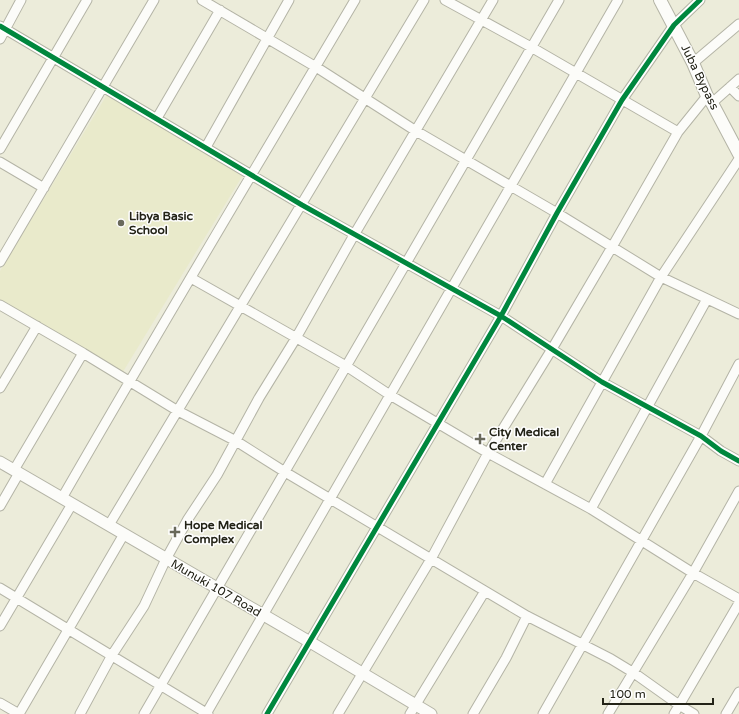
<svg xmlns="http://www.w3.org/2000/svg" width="739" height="714" font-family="'Varela Round',sans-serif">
<rect width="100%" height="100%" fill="#ececda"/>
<path fill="#e9eacb" d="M108,93L243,175L121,375L0,302V271Z"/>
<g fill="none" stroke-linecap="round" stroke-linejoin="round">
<defs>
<path id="minor" d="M202,0L316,67L416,131L557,213L661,277L739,314
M445,0L531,47L678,132
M0,26L302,205L501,316L602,382L701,436L721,451L739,461
M0,39L21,0
M693,63L739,24
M730,87L739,96
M712,103L739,79
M157,118L220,10
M206,147L289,0
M0,149L87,0
M0,162L44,188
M0,262L154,0
M191,278L346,366L390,395L488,453L591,509L693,573L739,599
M0,305L83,353L178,411L236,441L285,472L527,616L611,659L634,673L679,705L694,714
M0,388L37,326
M14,470L83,353
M545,484L661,277L739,159
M62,498C158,331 257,166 355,0
M0,506L19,473
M591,509L707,299
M109,525L424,0
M0,588L208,714
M0,626L72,504
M0,703L19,714
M19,714L124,534
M80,714L112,655L144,606L166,559L188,519L217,475L259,398L296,338L354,235L493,0
M144,714L559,0
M206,714L618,0
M267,714L501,316L557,213L622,100L674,25L700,0
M338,714L431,559L488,453L552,349L612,247L678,132L707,96
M410,714L485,591
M473,714L506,658L527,616
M543,714L701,436L739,364
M608,714L693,573L739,491
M674,714L739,603
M726,714L739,692"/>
<path id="tertiary" d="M0,462L310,642L431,714"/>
<path id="secondary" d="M660,0L693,63L707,96L712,103L739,154"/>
</defs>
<use href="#minor" stroke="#b4b4a6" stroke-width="11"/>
<use href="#tertiary" stroke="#b4b4a6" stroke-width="13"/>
<use href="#secondary" stroke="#b4b4a6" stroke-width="14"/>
<use href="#minor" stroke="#fcfcf9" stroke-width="9"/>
<use href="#tertiary" stroke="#fcfcf9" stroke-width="11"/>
<use href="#secondary" stroke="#fcfcf9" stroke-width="12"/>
<defs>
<path id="cycleway" d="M0,26L302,205L501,316L602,382L701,436L721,451L739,461
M267,714L501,316L557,213L622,100L674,25L700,0"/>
</defs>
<use href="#cycleway" stroke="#fff" stroke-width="8"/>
<use href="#cycleway" stroke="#00873e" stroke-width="5"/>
</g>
<g fill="#69695b" stroke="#fff" stroke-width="1.5">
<circle cx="121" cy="223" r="4"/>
<path d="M478 433h4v4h4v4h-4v4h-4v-4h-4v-4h4z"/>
<path d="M173 526h4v4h4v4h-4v4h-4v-4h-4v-4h4z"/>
</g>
<g text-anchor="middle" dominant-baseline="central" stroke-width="3" stroke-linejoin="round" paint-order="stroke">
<g font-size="12" fill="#232317" stroke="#fff">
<text transform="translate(700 77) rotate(64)">Juba Bypass</text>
<text transform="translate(216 588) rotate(30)">Munuki 107 Road</text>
</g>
<g font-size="12" font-weight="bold" fill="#232317" stroke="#fff" text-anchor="start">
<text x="129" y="216">Libya Basic<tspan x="129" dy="14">School</tspan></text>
<text x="489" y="432">City Medical<tspan x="489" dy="14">Center</tspan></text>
<text x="184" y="525">Hope Medical<tspan x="184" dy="14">Complex</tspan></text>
</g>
</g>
<path d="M603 698v6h110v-6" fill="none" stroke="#232317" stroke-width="2"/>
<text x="609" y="698" font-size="12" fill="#232317" stroke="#ffffff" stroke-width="3" paint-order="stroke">100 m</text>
</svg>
